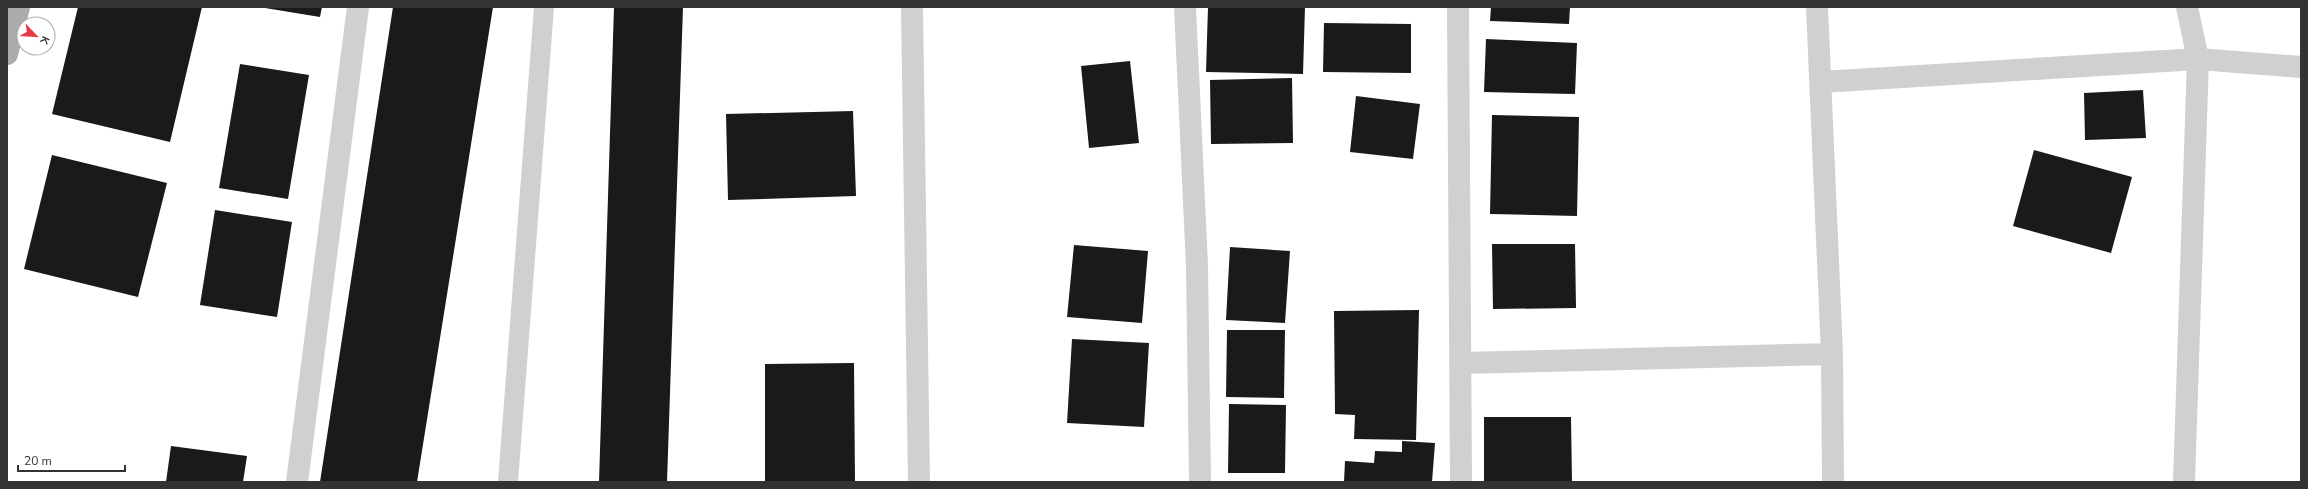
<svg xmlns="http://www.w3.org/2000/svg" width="2308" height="489" font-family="'Nunito Sans',sans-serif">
<rect width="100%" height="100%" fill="#fff"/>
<path fill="#1a1a1a" d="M78,7H202L170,142L52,114Z
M259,7H322L320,17Z
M393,7H493L417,482H320Z
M614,7H683L667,482H599Z
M1208,7H1305L1303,74L1206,72Z
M1491,7H1570L1569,24L1490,21Z
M1324,23L1411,24V73L1323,72Z
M1486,39L1577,43L1575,94L1484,92Z
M1130,61L1139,143L1089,148L1081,66Z
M240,64L309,75L288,199L219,188Z
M1292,78L1293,143L1211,144L1210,80Z
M2143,90L2146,138L2085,140L2084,93Z
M1356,96L1420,104L1413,159L1350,152Z
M853,111L856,196L728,200L726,114Z
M1492,115L1579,117L1577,216L1490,214Z
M2034,150L2132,177L2111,253L2013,226Z
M52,155L167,183L138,297L24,269Z
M215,210L292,222L277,317L200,305Z
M1492,244H1575L1576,308L1493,309Z
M1074,245L1148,251L1142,323L1067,317Z
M1230,247L1290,251L1285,323L1226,320Z
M1419,310L1416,440L1354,439L1355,415L1335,414L1334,311Z
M1227,330H1285L1284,398L1226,397Z
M1072,339L1149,343L1144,427L1067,423Z
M854,363L855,482H765V364Z
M1229,404L1286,405L1285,473H1228Z
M1484,417H1571L1572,482H1484Z
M1402,441L1435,443L1432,482H1344L1345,461L1374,463L1375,451L1402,452Z
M171,446L247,456L243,482H166Z"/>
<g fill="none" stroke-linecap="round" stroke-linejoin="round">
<path stroke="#d0d0d0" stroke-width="20" d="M508,482L544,7"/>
<path stroke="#d0d0d0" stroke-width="22" d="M912,7L919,482
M1185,7L1197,266L1200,482
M1458,7L1461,482
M1817,7L1832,354L1833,482
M1821,82L2198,59L2301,67
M1460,363L1832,354
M297,482L358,7
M2184,482L2198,59L2187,7"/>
<path stroke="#ababab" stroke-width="22" d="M7,54L19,7"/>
</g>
<rect width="2308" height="489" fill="none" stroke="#333333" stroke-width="16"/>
<g transform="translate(36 36) rotate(115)"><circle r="19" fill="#ffffff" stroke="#adadad"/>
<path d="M0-3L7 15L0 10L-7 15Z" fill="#e63946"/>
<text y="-6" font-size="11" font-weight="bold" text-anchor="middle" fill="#333333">K</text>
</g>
<path d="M18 465v6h107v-6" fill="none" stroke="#333333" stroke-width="2"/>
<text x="24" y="465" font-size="12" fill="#333333" stroke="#ffffff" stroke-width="3" paint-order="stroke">20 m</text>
</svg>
